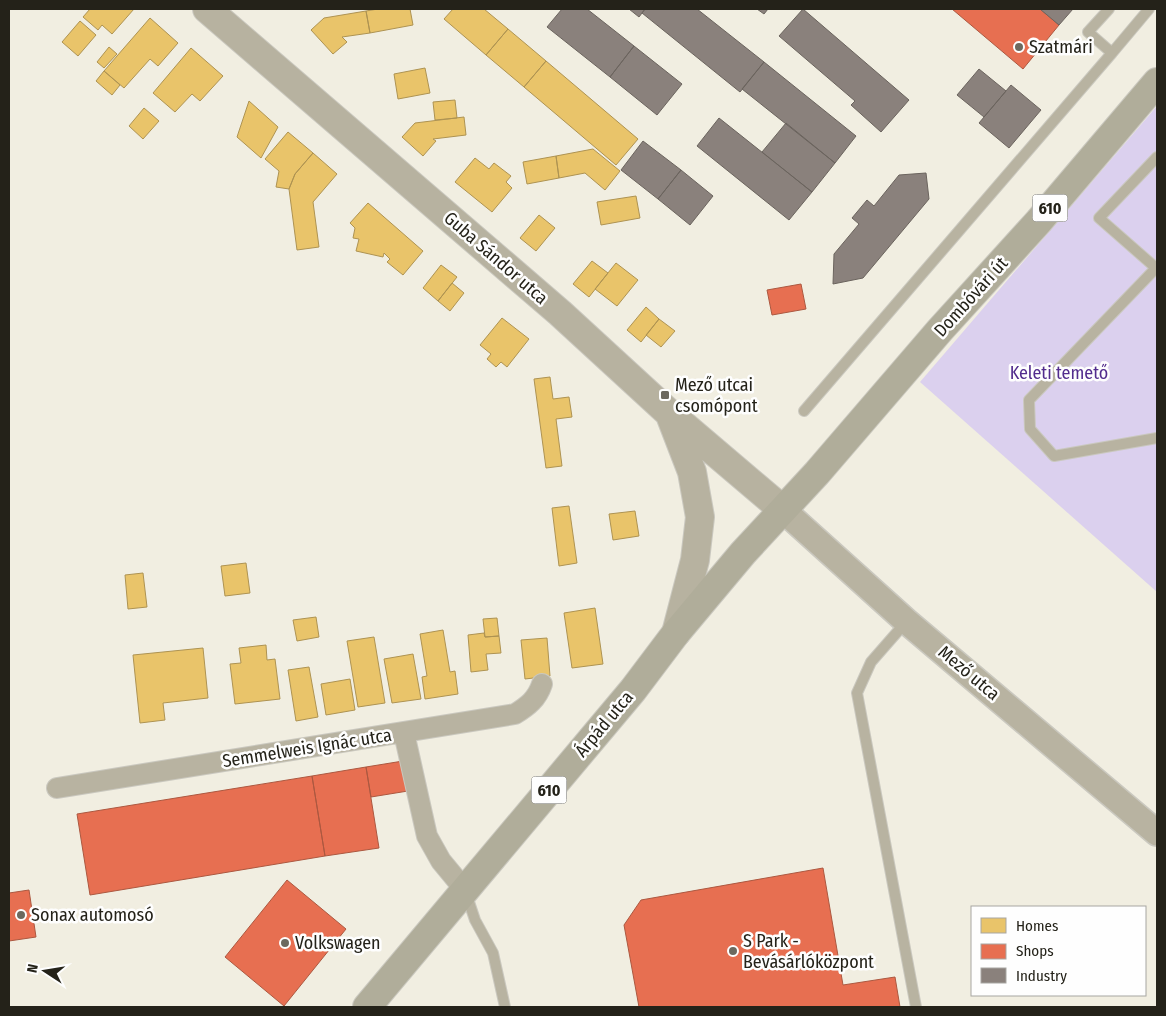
<svg xmlns="http://www.w3.org/2000/svg" width="1166" height="1016" font-family="'Fira Sans Condensed',sans-serif">
<rect width="100%" height="100%" fill="#f1eee1"/>
<path fill="#dbd0ee" d="M1157,106V592L920,382Z"/>
<path fill="#e9c46a" stroke="#ae9352" d="M90,9H134L112,34L102,25L98,30L83,17Z
M378,9H410L413,25L370,33L366,11Z
M453,9H484L508,29L486,55L444,19Z
M366,11L370,33L342,37L347,42L333,54L311,30L324,18Z
M150,18L178,43L158,66L150,59L124,88L104,71Z
M80,21L96,35L78,56L62,42Z
M508,29L546,61L524,87L486,55Z
M109,47L117,54L104,68L97,62Z
M191,48L223,76L200,101L192,94L175,112L153,93Z
M546,61L638,139L616,165L524,87Z
M425,68L430,93L398,99L394,74Z
M104,71L120,85L112,95L96,81Z
M455,100L457,118L435,120L433,102Z
M249,101L278,127L261,158L237,137Z
M144,108L159,121L143,139L129,126Z
M464,117L466,135L433,139L436,141L423,156L402,137L415,123Z
M288,132L313,153L295,174L289,189L276,187L279,171L265,159Z
M593,149L620,171L605,190L585,173L559,178L556,156Z
M313,153L337,174L313,202L319,247L297,250L289,189L295,174Z
M556,156L559,178L527,184L523,162Z
M475,158L489,169L494,163L511,176L506,182L512,188L492,212L455,182Z
M636,196L640,218L601,225L597,202Z
M368,203L423,251L403,275L387,262L390,259L384,253L383,257L356,251L359,239L353,238L355,228L350,223Z
M539,215L555,228L536,251L520,238Z
M592,261L608,273L589,297L573,284Z
M616,263L638,280L617,306L595,289Z
M441,265L457,277L438,301L423,288Z
M452,283L464,293L450,311L438,301Z
M646,307L659,319L641,342L627,330Z
M502,318L529,339L507,367L501,362L496,367L487,359L491,354L480,345Z
M659,319L675,331L661,347L646,335Z
M550,377L553,399L569,397L572,417L556,419L562,466L546,468L534,379Z
M569,506L577,563L559,566L552,508Z
M635,511L639,536L613,540L609,514Z
M246,563L250,593L225,596L221,566Z
M143,573L147,607L128,609L125,575Z
M595,608L603,664L572,668L564,613Z
M316,617L319,637L297,641L293,620Z
M497,618L499,636L485,637L483,619Z
M443,630L450,672L455,671L458,694L425,699L422,677L427,676L420,634Z
M484,633L485,637L499,636L501,653L486,654L488,670L471,672L468,635Z
M374,637L385,703L358,707L347,641Z
M547,638L550,676L525,679L521,640Z
M266,645L267,660L275,659L280,699L235,704L230,664L241,663L239,648Z
M203,648L208,698L163,703L165,720L140,723L133,655Z
M413,654L421,699L392,703L384,659Z
M309,667L318,717L296,721L288,670Z
M350,679L355,710L326,715L321,684Z"/>
<path fill="#e76f51" stroke="#ac5840" d="M952,9H1040L1059,25L1023,69Z
M801,284L806,309L772,315L767,290Z
M403,761L408,791L371,797L366,767Z
M366,767L379,848L325,856L312,776Z
M312,776L325,856L90,895L77,814Z
M823,868L843,985L895,977L900,1007H639L624,925L641,900Z
M287,880L346,929L284,1006L225,957Z
M29,890L36,937L9,941V893Z"/>
<path fill="#8a817c" stroke="#6b645e" d="M562,9H587L634,46L610,77L547,27Z
M629,9H645L639,17Z
M645,9H697L764,62L740,92L642,13Z
M757,9H768L764,14Z
M803,9L909,100L881,132L851,105L855,101L779,36Z
M1040,9H1073L1059,25Z
M634,46L682,84L657,115L610,77Z
M764,62L856,136L835,163L742,89Z
M979,69L1006,91L984,117L957,95Z
M1011,85L1041,110L1009,148L979,123Z
M719,118L812,192L789,220L697,146Z
M786,123L835,163L812,192L762,152Z
M643,141L681,170L658,199L621,170Z
M681,170L713,196L690,225L658,199Z
M926,173L929,199L863,278L833,284L834,254L859,224L852,218L867,200L874,206L899,175Z"/>
<g fill="none" stroke-linecap="round" stroke-linejoin="round">
<defs>
<path id="service" d="M1112,53L1149,9
M1157,157L1099,218L1156,268L1029,400L1030,429L1054,456L1157,438
M804,411L1112,53L1088,32L1109,9
M906,622L871,662L857,693L916,1007
M466,893L475,920L493,953L505,1007"/>
<path id="minor" d="M404,733L427,836L441,861L465,890
M57,788L515,714C528,706 537,699 542,684"/>
<path id="tertiary" d="M783,510L906,621L1157,833"/>
<path id="secondary" d="M207,9L560,313L670,414L783,510
M670,415L692,472L700,517L695,560L676,633"/>
<path id="primary" d="M367,1007L633,690L676,633L743,553L817,473L940,330L1039,221L1157,82"/>
</defs>
<use href="#service" stroke="#cac8bf" stroke-width="12"/>
<use href="#minor" stroke="#cac8bf" stroke-width="22"/>
<use href="#tertiary" stroke="#cac8bf" stroke-width="28"/>
<use href="#secondary" stroke="#cac8bf" stroke-width="30"/>
<use href="#primary" stroke="#cac8bf" stroke-width="30"/>
<use href="#service" stroke="#b8b3a1" stroke-width="10"/>
<use href="#minor" stroke="#b8b3a1" stroke-width="20"/>
<use href="#tertiary" stroke="#b8b3a1" stroke-width="25"/>
<use href="#secondary" stroke="#b7b2a0" stroke-width="28"/>
<use href="#primary" stroke="#b0ad9a" stroke-width="28"/>
</g>
<g fill="#6c695f" stroke="#fefefe" stroke-width="2">
<circle cx="1019" cy="47" r="5"/>
<rect x="660" y="390" width="10" height="10" rx="2.5"/>
<circle cx="21" cy="915" r="5"/>
<circle cx="285" cy="943" r="5"/>
<circle cx="733" cy="951" r="5"/>
</g>
<g text-anchor="middle" dominant-baseline="central" stroke-width="5" stroke-linejoin="round" paint-order="stroke">
<g fill="#fefefe" stroke="#65645e" stroke-width="1">
<rect x="1032.5" y="194.5" width="35" height="27" rx="4"/>
<rect x="531.5" y="776.5" width="35" height="27" rx="4"/>
</g>
<g font-size="16" font-weight="bold" fill="#242219">
<text x="1050" y="208">610</text>
<text x="549" y="790">610</text>
</g>
<g font-size="18" fill="#242219" stroke="#fefefe" text-anchor="start">
<text x="1029" y="47">Szatmári</text>
<text x="675" y="385">Mező utcai<tspan x="675" dy="21">csomópont</tspan></text>
<text x="31" y="915">Sonax automosó</text>
<text x="743" y="941">S Park -<tspan x="743" dy="21">Bevásárlóközpont</tspan></text>
<text x="295" y="943">Volkswagen</text>
</g>
<g font-size="18" fill="#242219" stroke="#fefefe">
<text transform="translate(496 258) rotate(41)">Guba Sándor utca</text>
<text transform="translate(971 297) rotate(-48)">Dombóvári út</text>
<text transform="translate(969 673) rotate(40)">Mező utca</text>
<text transform="translate(604 724) rotate(-50)">Árpád utca</text>
<text transform="translate(307 748) rotate(-9)">Semmelweis Ignác utca</text>
</g>
<g font-size="18" fill="#522c8d" stroke="#fefefe">
<text x="1059" y="373">Keleti temető</text>
</g>
</g>
<rect width="1166" height="1016" fill="none" stroke="#242219" stroke-width="20"/>
<rect x="971" y="906" width="175" height="90" fill="#fefefe" stroke="#a7a6a2"/>
<rect x="981" y="918" width="25" height="15" fill="#e9c46a" stroke="#a7a6a2"/>
<text x="1016" y="931" font-size="15" fill="#242219">Homes</text>
<rect x="981" y="944" width="25" height="15" fill="#e76f51" stroke="#a7a6a2"/>
<text x="1016" y="956" font-size="15" fill="#242219">Shops</text>
<rect x="981" y="968" width="25" height="15" fill="#8a817c" stroke="#a7a6a2"/>
<text x="1016" y="981" font-size="15" fill="#242219">Industry</text>
<g transform="translate(45 971) rotate(282)" stroke="#fefefe" stroke-width="4" paint-order="stroke">
<path d="M0-4L9 19L0 12L-9 19Z" fill="#242219"/>
<text y="-8" font-size="14" font-weight="bold" text-anchor="middle" fill="#242219">N</text>
</g>
</svg>
